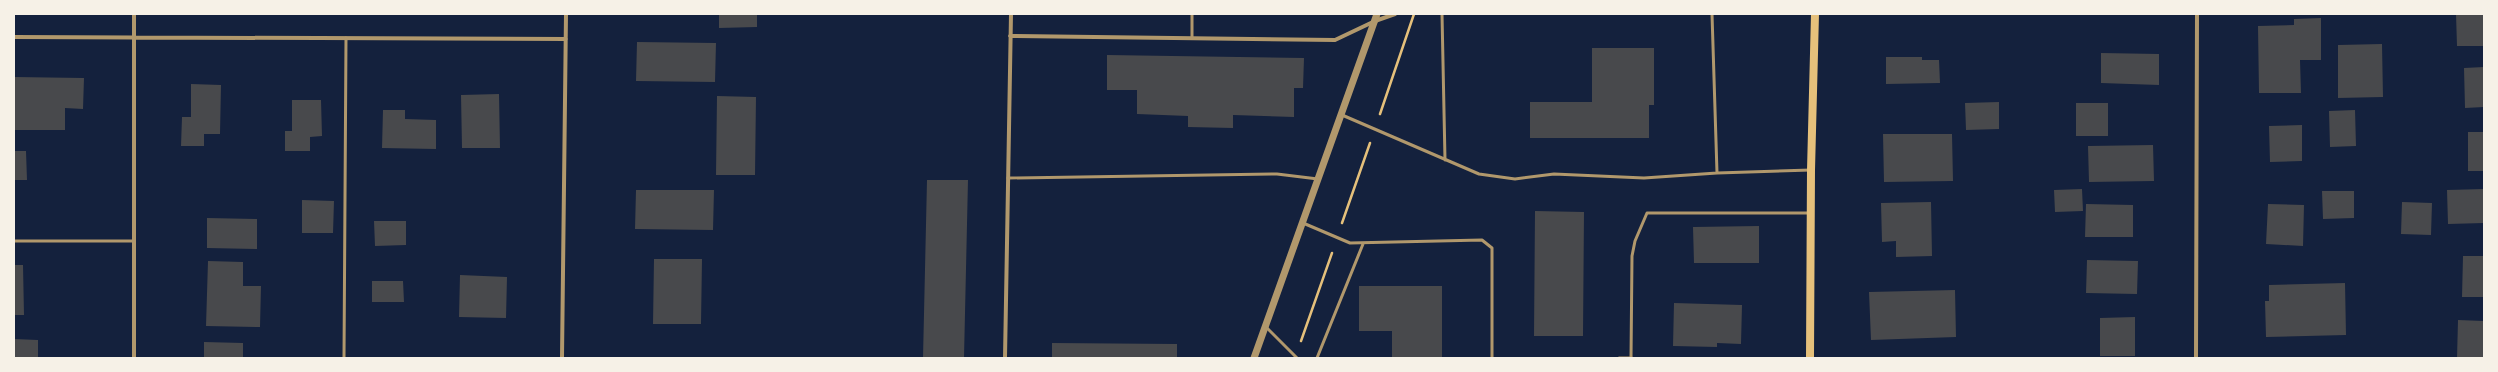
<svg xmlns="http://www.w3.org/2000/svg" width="2498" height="372" font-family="Georgia,serif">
<rect width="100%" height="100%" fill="#14213d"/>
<path fill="#48494c" d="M719,14H757V27L719,28Z
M2456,14H2484V46H2457Z
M2321,18V60H2300L2301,93H2259L2258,26L2294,25V19Z
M637,42L716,43L715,82L636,81Z
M2382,44L2383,97L2338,98V45Z
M1592,48H1654V105H1649V138H1530V102H1592Z
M2101,53L2159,54V85L2101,83Z
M1107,55L1304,58L1303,88H1294V117L1233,115V128L1188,127V116L1137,114V90H1107Z
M1886,57H1922V60H1939L1940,83L1886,84Z
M2484,67V107L2465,108L2464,68Z
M14,77L84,78L83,109L65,108V130H14Z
M191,84L221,85L220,134H204V146H181L182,117H191Z
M499,94L500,148H462L461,95Z
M717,96L756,97L755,175H716Z
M292,100H321L322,136L310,137V151H285V131H292Z
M1999,102V129L1966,130L1965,103Z
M2076,103H2108V136H2076Z
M383,110H405V119L436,120V149L382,148Z
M2355,110L2356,146L2330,147L2329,111Z
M2302,125V161L2270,162L2269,126Z
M2468,132H2484V171H2468Z
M1883,134H1952L1953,181L1884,182Z
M2153,145L2154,181L2089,182L2088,146Z
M14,151H26L27,180H14Z
M927,180H968L964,358H923Z
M2082,189L2083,211L2055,212L2054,190Z
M2484,189V223L2448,224L2447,190Z
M636,190H714L713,230L635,229Z
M2322,191H2354V218L2323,219Z
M302,200L334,201L333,233H302Z
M1931,202L1932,256L1896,257V241L1882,242L1881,203Z
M2402,202L2432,203L2431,235L2401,234Z
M2086,204L2133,205V237H2085Z
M2268,204L2304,205L2303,246L2266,244Z
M1535,211L1584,212L1583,336H1534Z
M207,218L257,219V249L207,248Z
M374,221H406V245L375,246Z
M1759,226V263H1694L1693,227Z
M2463,256H2484V297H2462Z
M654,259H702L701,324H653Z
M2087,260L2138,261L2137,294L2086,293Z
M208,261L243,262V286H261L260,327L206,326Z
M14,265H23L24,315H14Z
M460,275L507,277L506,318L459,317Z
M372,281H403L404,302H372Z
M2345,283L2346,335L2266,337L2265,301H2269V285Z
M1359,286H1442V358H1392V331H1359Z
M1955,290L1956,337L1871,340L1869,292Z
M1674,303L1742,305L1741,344L1717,343V347L1673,346Z
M2135,317V356H2100V318Z
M2458,320L2484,321V358H2457Z
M14,339L38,340V358H14Z
M204,342L243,343V358H204Z
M1052,343L1177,344V358H1052Z"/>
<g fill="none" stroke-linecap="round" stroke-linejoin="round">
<path stroke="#e5c07b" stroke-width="2.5" d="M1380,114L1414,14
M1342,223L1370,143
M1301,341L1332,253"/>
<path stroke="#b1986c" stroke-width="3" d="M1192,14V38
M1442,14L1445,160
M1712,14L1717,173L1811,170
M1342,115L1479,174L1515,179L1554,174L1644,178L1717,173
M1008,178L1277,174L1318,179
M1303,223L1350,243L1482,240L1492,248V358
M14,241H134
M1266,327L1297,358
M344,358L346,38
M1317,358L1363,244
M1619,358H1632
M1631,358L1632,256L1635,241L1647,213H1809"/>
<path stroke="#b1986c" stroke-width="4" d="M1010,36L1335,40L1375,21L1395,14
M14,37L566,39
M134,358V14
M562,358L566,14
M1005,358L1011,14
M2196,358L2197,14"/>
<path stroke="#b1986c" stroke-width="7" d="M1254,358L1377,14"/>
<path stroke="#e5c07b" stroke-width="8" d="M1810,358L1811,170L1815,14"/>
</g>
<rect width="2498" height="372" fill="none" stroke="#f6f1e7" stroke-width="30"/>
</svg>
